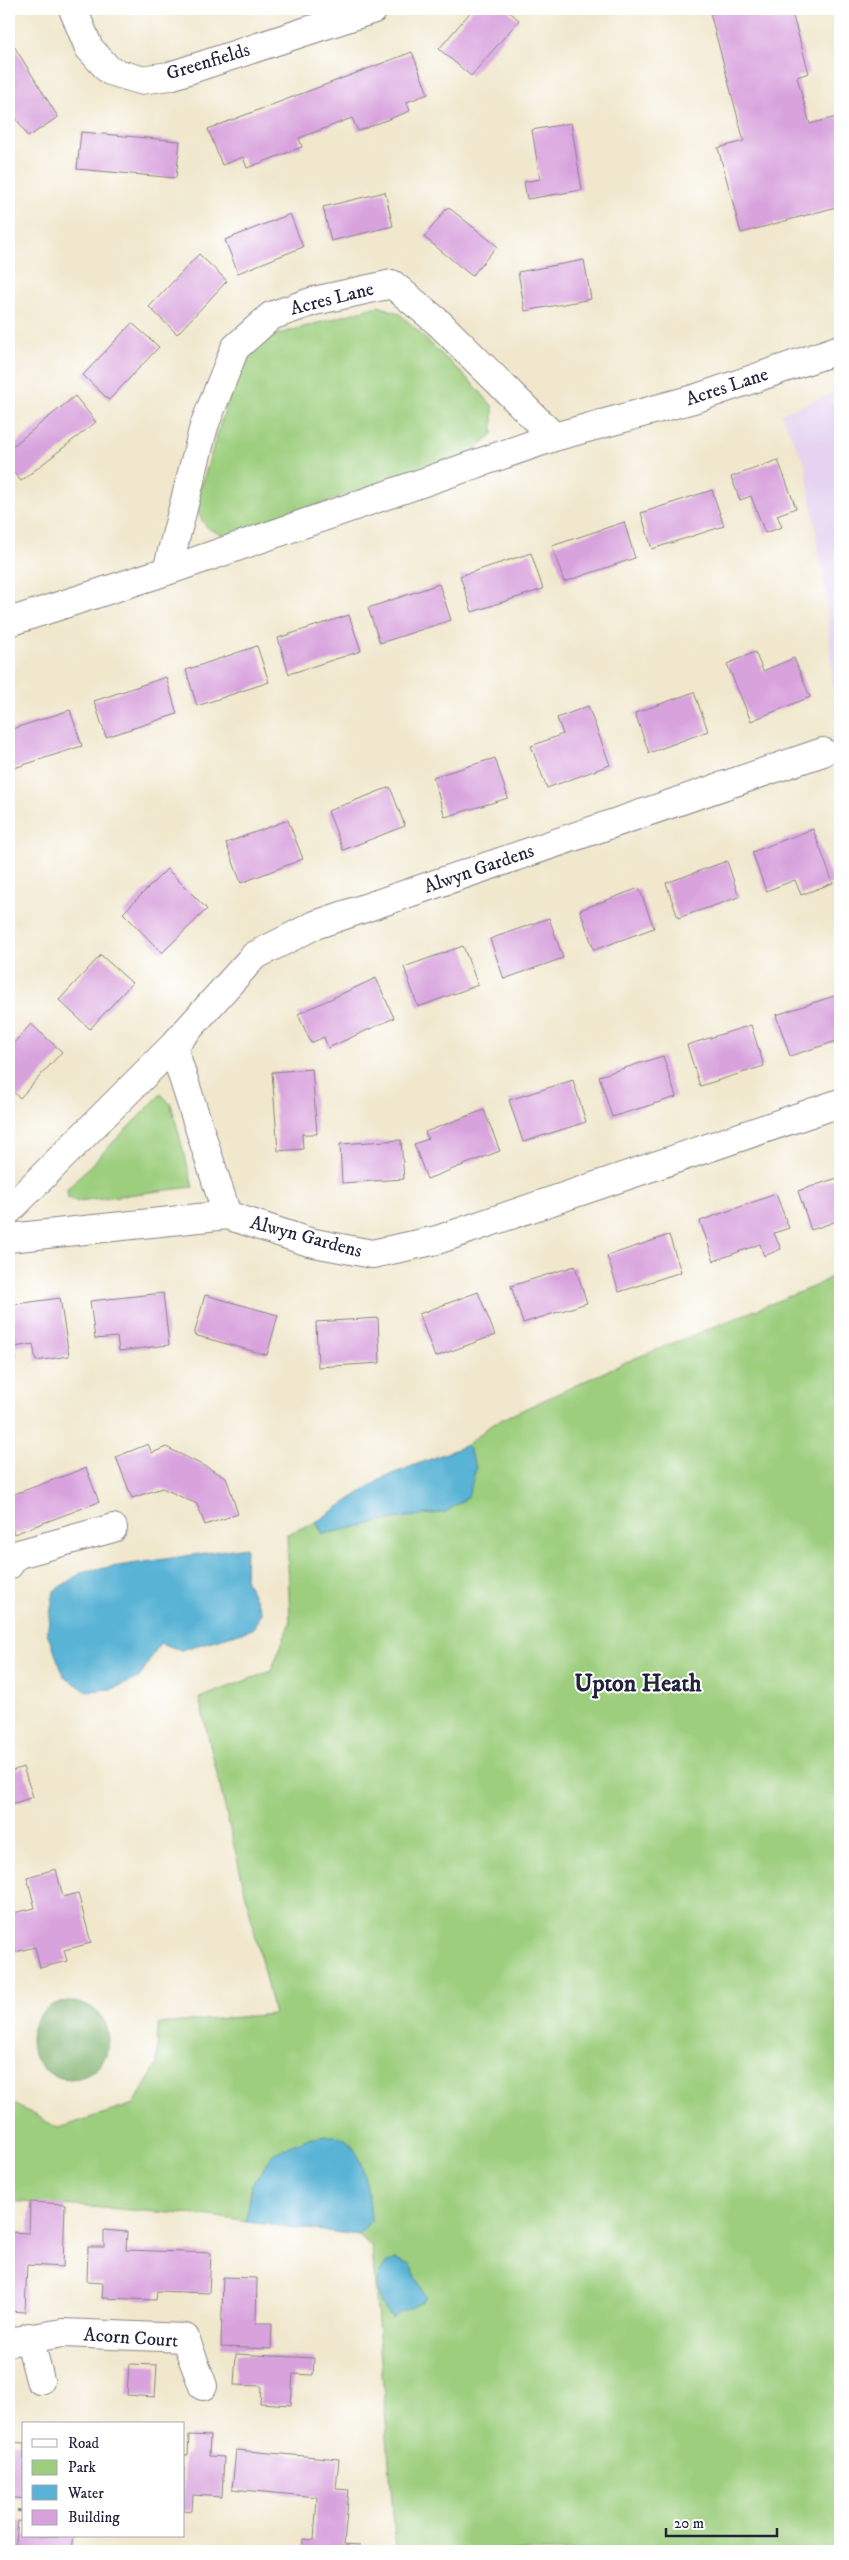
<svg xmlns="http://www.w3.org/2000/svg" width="849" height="2560" font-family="'IM FELL DW Pica',serif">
<rect width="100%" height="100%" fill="#fff"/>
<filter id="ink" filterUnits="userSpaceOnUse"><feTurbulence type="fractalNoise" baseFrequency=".02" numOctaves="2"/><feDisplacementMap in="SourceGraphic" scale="10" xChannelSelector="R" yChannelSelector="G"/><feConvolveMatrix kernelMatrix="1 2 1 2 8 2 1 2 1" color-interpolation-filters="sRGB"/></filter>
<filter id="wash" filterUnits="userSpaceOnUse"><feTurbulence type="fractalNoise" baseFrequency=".0096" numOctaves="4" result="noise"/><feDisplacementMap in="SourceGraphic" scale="20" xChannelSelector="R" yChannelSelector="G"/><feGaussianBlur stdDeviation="1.12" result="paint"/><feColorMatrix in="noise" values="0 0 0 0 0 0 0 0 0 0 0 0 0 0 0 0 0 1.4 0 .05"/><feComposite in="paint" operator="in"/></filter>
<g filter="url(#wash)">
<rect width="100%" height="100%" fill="#f0e7cc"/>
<path fill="#e5d3f1" d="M840,390V776L826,595L805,464L781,414Z"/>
<path fill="#9cce7d" stroke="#5f785c" d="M378,306L399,313L478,389L493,407V434L471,452L227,536C206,530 204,526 195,506L237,371L261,343L279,334Z
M161,1094L171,1104L193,1187L77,1201L68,1198L67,1189Z
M840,1272V2551H396L372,2247L359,2235L371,2220L252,2185L246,2222L212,2216L9,2201V2101L58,2128L134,2104L157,2065L158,2024L274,2014L199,1698L271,1671L290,1623L287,1534L316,1522L323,1534L398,1518L446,1512L476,1468L467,1445L492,1424L626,1362L815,1286Z"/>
<path fill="#7db16c" stroke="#506a54" d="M31 2040a39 39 0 1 1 78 0a39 39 0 1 1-78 0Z"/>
<path fill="#58b3d5" stroke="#3d6a88" d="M467,1445L476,1468L468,1497L446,1512L398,1518L323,1534L316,1522L384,1477Z
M246,1547L245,1579L262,1612L253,1629L181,1650L160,1643L139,1678L112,1689L86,1691L64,1676L47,1633L54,1591L84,1571Z
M325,2136C330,2136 336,2136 341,2137C363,2144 370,2201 371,2220L359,2235L246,2222L252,2185L274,2153L307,2139Z
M396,2259L410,2265L426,2297C416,2309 403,2308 392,2318C375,2298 367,2271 396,2259Z"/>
<g id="blocks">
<path fill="#d8a2dd" d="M473,9H506L519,20L471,76L439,49Z
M709,9H791L809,73L797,77L810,124L840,116V206L741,233L718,148L744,141Z
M9,38L58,117L28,137L9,107Z
M412,52L428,94L407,102L410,111L358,131L352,118L299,138L302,147L247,168L243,157L222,165L208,129Z
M571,123L582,190L527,199L524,182L540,179L532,130Z
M81,132L180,141L176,178L77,169Z
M385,192L393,226L331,241L323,207Z
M448,207L497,246L472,276L424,237Z
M290,214L303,247L238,273L225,240Z
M199,254L227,281L177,334L149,307Z
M584,260L591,299L525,311L518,272Z
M132,323L159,347L109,400L83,375Z
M75,396L96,422L21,481L9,467V449Z
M778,460L796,508L777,515L782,527L765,533L751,496L740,500L731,477Z
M712,490L724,526L652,549L641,513Z
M624,522L635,558L564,582L552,546Z
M531,553L543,589L472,612L460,576Z
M439,584L451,620L380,643L368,608Z
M349,615L361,651L289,674L278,638Z
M257,646L269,682L197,706L186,670Z
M755,652L763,671L794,658L810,697L751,721L727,664Z
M166,677L177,714L106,737L94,701Z
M694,692L708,731L649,753L635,713Z
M588,706L610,765L547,788L531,746L563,734L557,718Z
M70,710L82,746L11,769L9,762V730Z
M495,758L508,798L445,817L433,777Z
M390,787L405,826L343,850L328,811Z
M288,820L303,859L241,883L226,843Z
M813,829L833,883L801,895L795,880L766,891L752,852Z
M727,861L739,897L678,918L666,883Z
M167,869L207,909L162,953L123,913Z
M639,888L654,928L594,950L580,910Z
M549,918L563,958L504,979L490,939Z
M463,946L478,985L418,1007L404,967Z
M101,955L132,983L90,1029L59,1000Z
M376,978L394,1018L328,1048L324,1037L311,1043L298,1014Z
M840,994V1040L790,1056L776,1015Z
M31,1024L62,1052L20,1098L9,1088V1048Z
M751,1025L764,1066L700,1086L687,1045Z
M663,1056L676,1097L612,1117L599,1076Z
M312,1069L317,1134H302L303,1149L278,1151L272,1072Z
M573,1080L586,1122L523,1142L509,1100Z
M484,1110L500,1151L427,1179L414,1144L428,1139L425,1132Z
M401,1140L404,1179L342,1183L340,1144Z
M840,1177V1220L811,1230L798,1191Z
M776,1194L789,1228L774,1233L781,1249L764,1256L760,1244L714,1261L700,1221Z
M669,1235L681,1272L619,1292L607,1256Z
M575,1266L587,1303L523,1323L511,1286Z
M478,1292L495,1335L435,1357L419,1314Z
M163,1293L169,1345L119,1351L117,1337L95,1339L90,1301Z
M205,1295L278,1315L267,1355L194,1335Z
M60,1298L69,1356L36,1361L33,1344L14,1347L16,1360L9,1362V1305Z
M378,1318L380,1363L318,1367L316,1322Z
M148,1444L152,1453L166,1447L226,1477L238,1514L205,1525L197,1504L162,1488L132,1498L116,1457Z
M86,1468L99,1502L14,1534L9,1519V1496Z
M23,1767L33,1797L9,1805V1772Z
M56,1869L63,1897L78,1893L91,1943L64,1950L67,1961L40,1968L35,1947L11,1953L9,1914L35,1908L27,1877Z
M30,2202L65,2204L63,2267L27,2265L25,2312L9,2311V2232L29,2233Z
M104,2230L127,2232L126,2250L211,2253L209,2293L157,2291L156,2300L102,2298L103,2283L87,2282L88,2247H104Z
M223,2277L257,2278L256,2323H272L271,2349L221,2347Z
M236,2354L314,2358L313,2375L293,2374L291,2405L260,2403L261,2386L234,2385Z
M129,2364L157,2365L155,2397L127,2395Z
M189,2435L210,2436L209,2456L224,2457L222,2497L193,2495L192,2511L184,2510V2455H188Z
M9,2442L24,2443V2499L9,2497Z
M236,2450L339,2459L336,2489L349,2490L344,2544L360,2545L359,2551H302L303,2539L314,2540L317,2497L232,2489Z
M18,2521L24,2522V2536H74L72,2551H15Z"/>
</g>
</g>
<g filter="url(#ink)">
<use href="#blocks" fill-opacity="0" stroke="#898484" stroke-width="1"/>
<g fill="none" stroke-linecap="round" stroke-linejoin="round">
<defs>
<path id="minor" d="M73,9L89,48L110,71L140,80L170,76L374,9
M167,571L204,426L235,348L271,316L314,301L392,284L439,323L554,437
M9,622L167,571L554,437L697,398L840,349
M173,1046L227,1215L309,1242L372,1254L437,1240L840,1103
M9,1210L173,1046L254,956L315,925L823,752
M9,1238L227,1215
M9,1565L15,1555L113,1528
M29,2337L40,2380
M9,2342L63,2333L185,2338L203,2386"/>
</defs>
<use href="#minor" stroke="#898484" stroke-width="30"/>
<path stroke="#898484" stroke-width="3" stroke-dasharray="4 4" stroke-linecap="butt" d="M9,2510L24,2511"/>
<use href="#minor" stroke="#fff" stroke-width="28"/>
</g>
</g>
<g text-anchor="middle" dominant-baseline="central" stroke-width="4" stroke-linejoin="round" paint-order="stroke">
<g font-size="19" fill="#22223b" stroke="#fff">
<text transform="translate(208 62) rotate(-17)">Greenfields</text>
<text transform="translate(332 299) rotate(-14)">Acres Lane</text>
<text transform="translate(727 387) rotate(-18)">Acres Lane</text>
<text transform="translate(479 869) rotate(-19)">Alwyn Gardens</text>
<text transform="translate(306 1237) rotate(15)">Alwyn Gardens</text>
<text transform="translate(131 2338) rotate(4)">Acorn Court</text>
</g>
<g font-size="24" font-weight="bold" fill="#22223b" stroke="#fff">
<text x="638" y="1684">Upton Heath</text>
</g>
</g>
<rect width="849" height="2560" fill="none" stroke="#fff" stroke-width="30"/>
<rect x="22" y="2422" width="162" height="115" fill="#ffffff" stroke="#a7a7b1"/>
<rect x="32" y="2439" width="25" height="8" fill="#ffffff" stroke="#a7a7b1"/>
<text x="68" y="2448" font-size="15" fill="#22223b">Road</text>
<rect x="32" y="2460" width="25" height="15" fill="#9cce7d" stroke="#a7a7b1"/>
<text x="68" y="2472" font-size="15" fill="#22223b">Park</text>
<rect x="32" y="2485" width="25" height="15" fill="#58b3d5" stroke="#a7a7b1"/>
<text x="68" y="2498" font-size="15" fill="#22223b">Water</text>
<rect x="32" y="2510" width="25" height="15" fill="#d8a2dd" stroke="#a7a7b1"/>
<text x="68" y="2522" font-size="15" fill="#22223b">Building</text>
<path d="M666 2528v8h111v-8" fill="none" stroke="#22223b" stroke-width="2.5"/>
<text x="674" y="2528" font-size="15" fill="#22223b" stroke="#ffffff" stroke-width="4" paint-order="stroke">20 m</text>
</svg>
